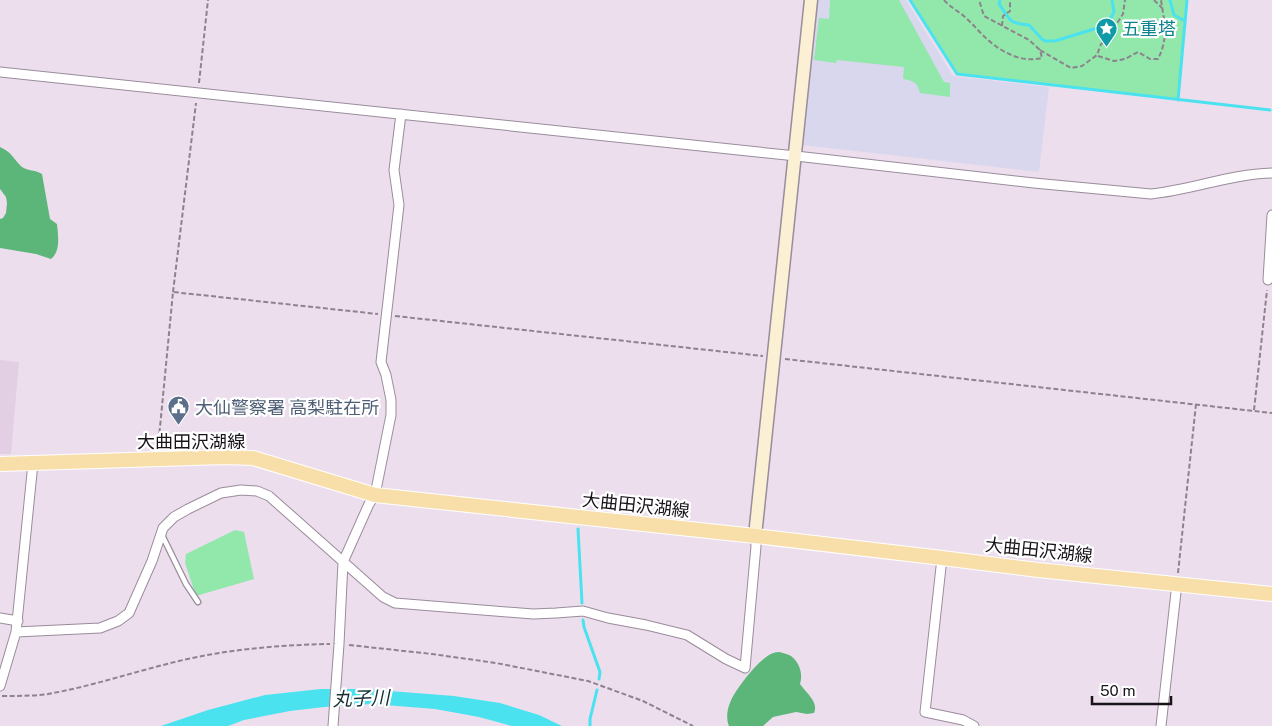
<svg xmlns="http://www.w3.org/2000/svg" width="1272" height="726" font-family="'Public Sans','Noto Sans JP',sans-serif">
<rect width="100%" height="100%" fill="#eddeee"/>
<path fill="#e2cfe4" d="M0,360L19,362L11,454H0Z"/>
<path fill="#d9d7ed" d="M815,0H906L953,76L1049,87L1039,172L802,145Z"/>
<path fill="#92e8aa" d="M830,0H899L944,82L950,83V97L920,93C917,82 914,81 903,79L904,67L837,60L836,63L814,60L819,18L829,19Z
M910,0H1187L1178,100L957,74Z
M235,530L244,532L254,579L196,596L185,563L186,554Z"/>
<path fill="#5db679" d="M0,147C13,153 13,159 22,167C28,171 36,170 42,174L50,219L57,224C58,235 61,251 51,259L36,254L0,248V219L3,218L6,213L7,203L6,197L0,189Z
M779,652C783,653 788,654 791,656C800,663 803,674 800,684C806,693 819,702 814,713L807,714L796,712L773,717L763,726H729C726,720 727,709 730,703C734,691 759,659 771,654C772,653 777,652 779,652Z"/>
<path fill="#4be2f0" d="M321,689H364L454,696L500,703L539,715L562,726H512L479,717L435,709L372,704L324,707L290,711L244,720L228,726H161L208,710L265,695Z"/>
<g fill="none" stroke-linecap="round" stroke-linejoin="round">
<path stroke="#4be2f0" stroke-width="3" d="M910,0L957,74L1270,110
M1000,0L999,4C1011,20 1007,23 1029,25L1042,39L1045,41H1055L1107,25L1114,12L1112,0
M1170,0L1174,15L1185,21
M1178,100L1187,0
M578,529L582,603
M583,620L584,627L600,672L599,679
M590,726V719L597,690"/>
<defs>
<path id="lane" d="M162,535L186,584L198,602"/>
<path id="street" d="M0,72L796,156L1034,183L1151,194C1192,190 1230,174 1272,173
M1268,280L1272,215
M942,558L925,712L963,720L974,726
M0,618L18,621
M16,632L100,628L118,621L129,613L152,561L163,528L174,517L188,509L221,493L241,490L257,491L269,496L383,597L395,603L533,614L556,613L583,611L608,618L646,625L687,635L726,659L745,668L756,546L755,536
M0,686L16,632L33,463
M333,726L339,644L343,562L369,504L375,495L391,415V400L386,375L381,362L399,205L394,170L401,114
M1161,726L1177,583"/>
<path id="secondary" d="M755,536L811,0"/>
<path id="primary" d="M0,464L225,457L253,458L375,495L755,536L942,558L1038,570L1272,594"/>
</defs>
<use href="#lane" stroke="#998c9b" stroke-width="7"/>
<use href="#street" stroke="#998c9b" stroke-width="11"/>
<use href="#secondary" stroke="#998c9b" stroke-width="15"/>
<use href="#primary" stroke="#fff" stroke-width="16"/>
<path stroke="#8d838e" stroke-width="2" stroke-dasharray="5 2.5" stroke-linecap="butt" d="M944,0C950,7 958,11 965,17C973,24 980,33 988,40C1003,53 1022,63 1042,58L1040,50L1029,40L984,16L979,0
M1154,0L1162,8
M1002,26L1003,16L1010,11V2L1011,0
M1040,50L1071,68L1082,66L1097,55L1101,44L1108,40L1114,28L1123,14L1125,0
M1098,56L1114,61L1125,59L1138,52L1150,59H1158L1162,50L1166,32L1161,0
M199,83L208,0
M173,292L196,103
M395,316L763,356
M785,359L1272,413
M1254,410L1267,290
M158,448L173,292L378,314
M1178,573L1196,404
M349,645L432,654L496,663L588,681L643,701L693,726
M2,696C18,696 33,696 48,694C88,687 127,674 167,664C220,650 275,645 330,644"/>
<use href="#lane" stroke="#fff" stroke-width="4.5"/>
<use href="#street" stroke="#fff" stroke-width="9"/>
<use href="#secondary" stroke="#fbefd4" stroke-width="12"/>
<use href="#primary" stroke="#f8dfa9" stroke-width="14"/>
</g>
<defs>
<symbol id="sight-pin" viewBox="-11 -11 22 30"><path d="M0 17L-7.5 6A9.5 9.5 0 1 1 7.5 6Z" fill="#0f9aa8" stroke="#fff"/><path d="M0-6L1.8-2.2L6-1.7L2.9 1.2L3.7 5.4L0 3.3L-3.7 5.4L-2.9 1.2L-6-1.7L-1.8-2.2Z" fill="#fff"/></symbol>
<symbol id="civic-pin" viewBox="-11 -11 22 30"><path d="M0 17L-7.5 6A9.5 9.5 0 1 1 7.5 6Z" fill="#5c6f8a" stroke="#fff"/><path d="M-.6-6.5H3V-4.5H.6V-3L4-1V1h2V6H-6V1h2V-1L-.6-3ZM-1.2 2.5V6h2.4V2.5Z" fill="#fff"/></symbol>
</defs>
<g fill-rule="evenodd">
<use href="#sight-pin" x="1094" y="16" width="25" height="34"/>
<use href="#civic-pin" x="166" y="394" width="25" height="34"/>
</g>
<g text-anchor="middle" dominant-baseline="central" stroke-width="4.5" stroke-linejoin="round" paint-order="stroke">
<g font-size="18" fill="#0d838f" stroke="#fff" text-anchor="start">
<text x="1122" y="28">五重塔</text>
</g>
<g font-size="18" fill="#4e5e75" stroke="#fff" text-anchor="start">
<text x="195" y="407">大仙警察署 高梨駐在所</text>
</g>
<g font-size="18" fill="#181319" stroke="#fff">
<text x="191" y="441">大曲田沢湖線</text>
<text transform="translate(636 505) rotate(6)">大曲田沢湖線</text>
<text transform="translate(1039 550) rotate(6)">大曲田沢湖線</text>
</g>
<g font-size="19" font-style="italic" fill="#172f32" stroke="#fff">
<text transform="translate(361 698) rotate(-2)">丸子川</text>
</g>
</g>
<path d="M1092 696v8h79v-8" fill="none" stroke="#181319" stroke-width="2.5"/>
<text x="1100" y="696" font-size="15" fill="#181319" stroke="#ffffff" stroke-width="4" paint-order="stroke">50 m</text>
</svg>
